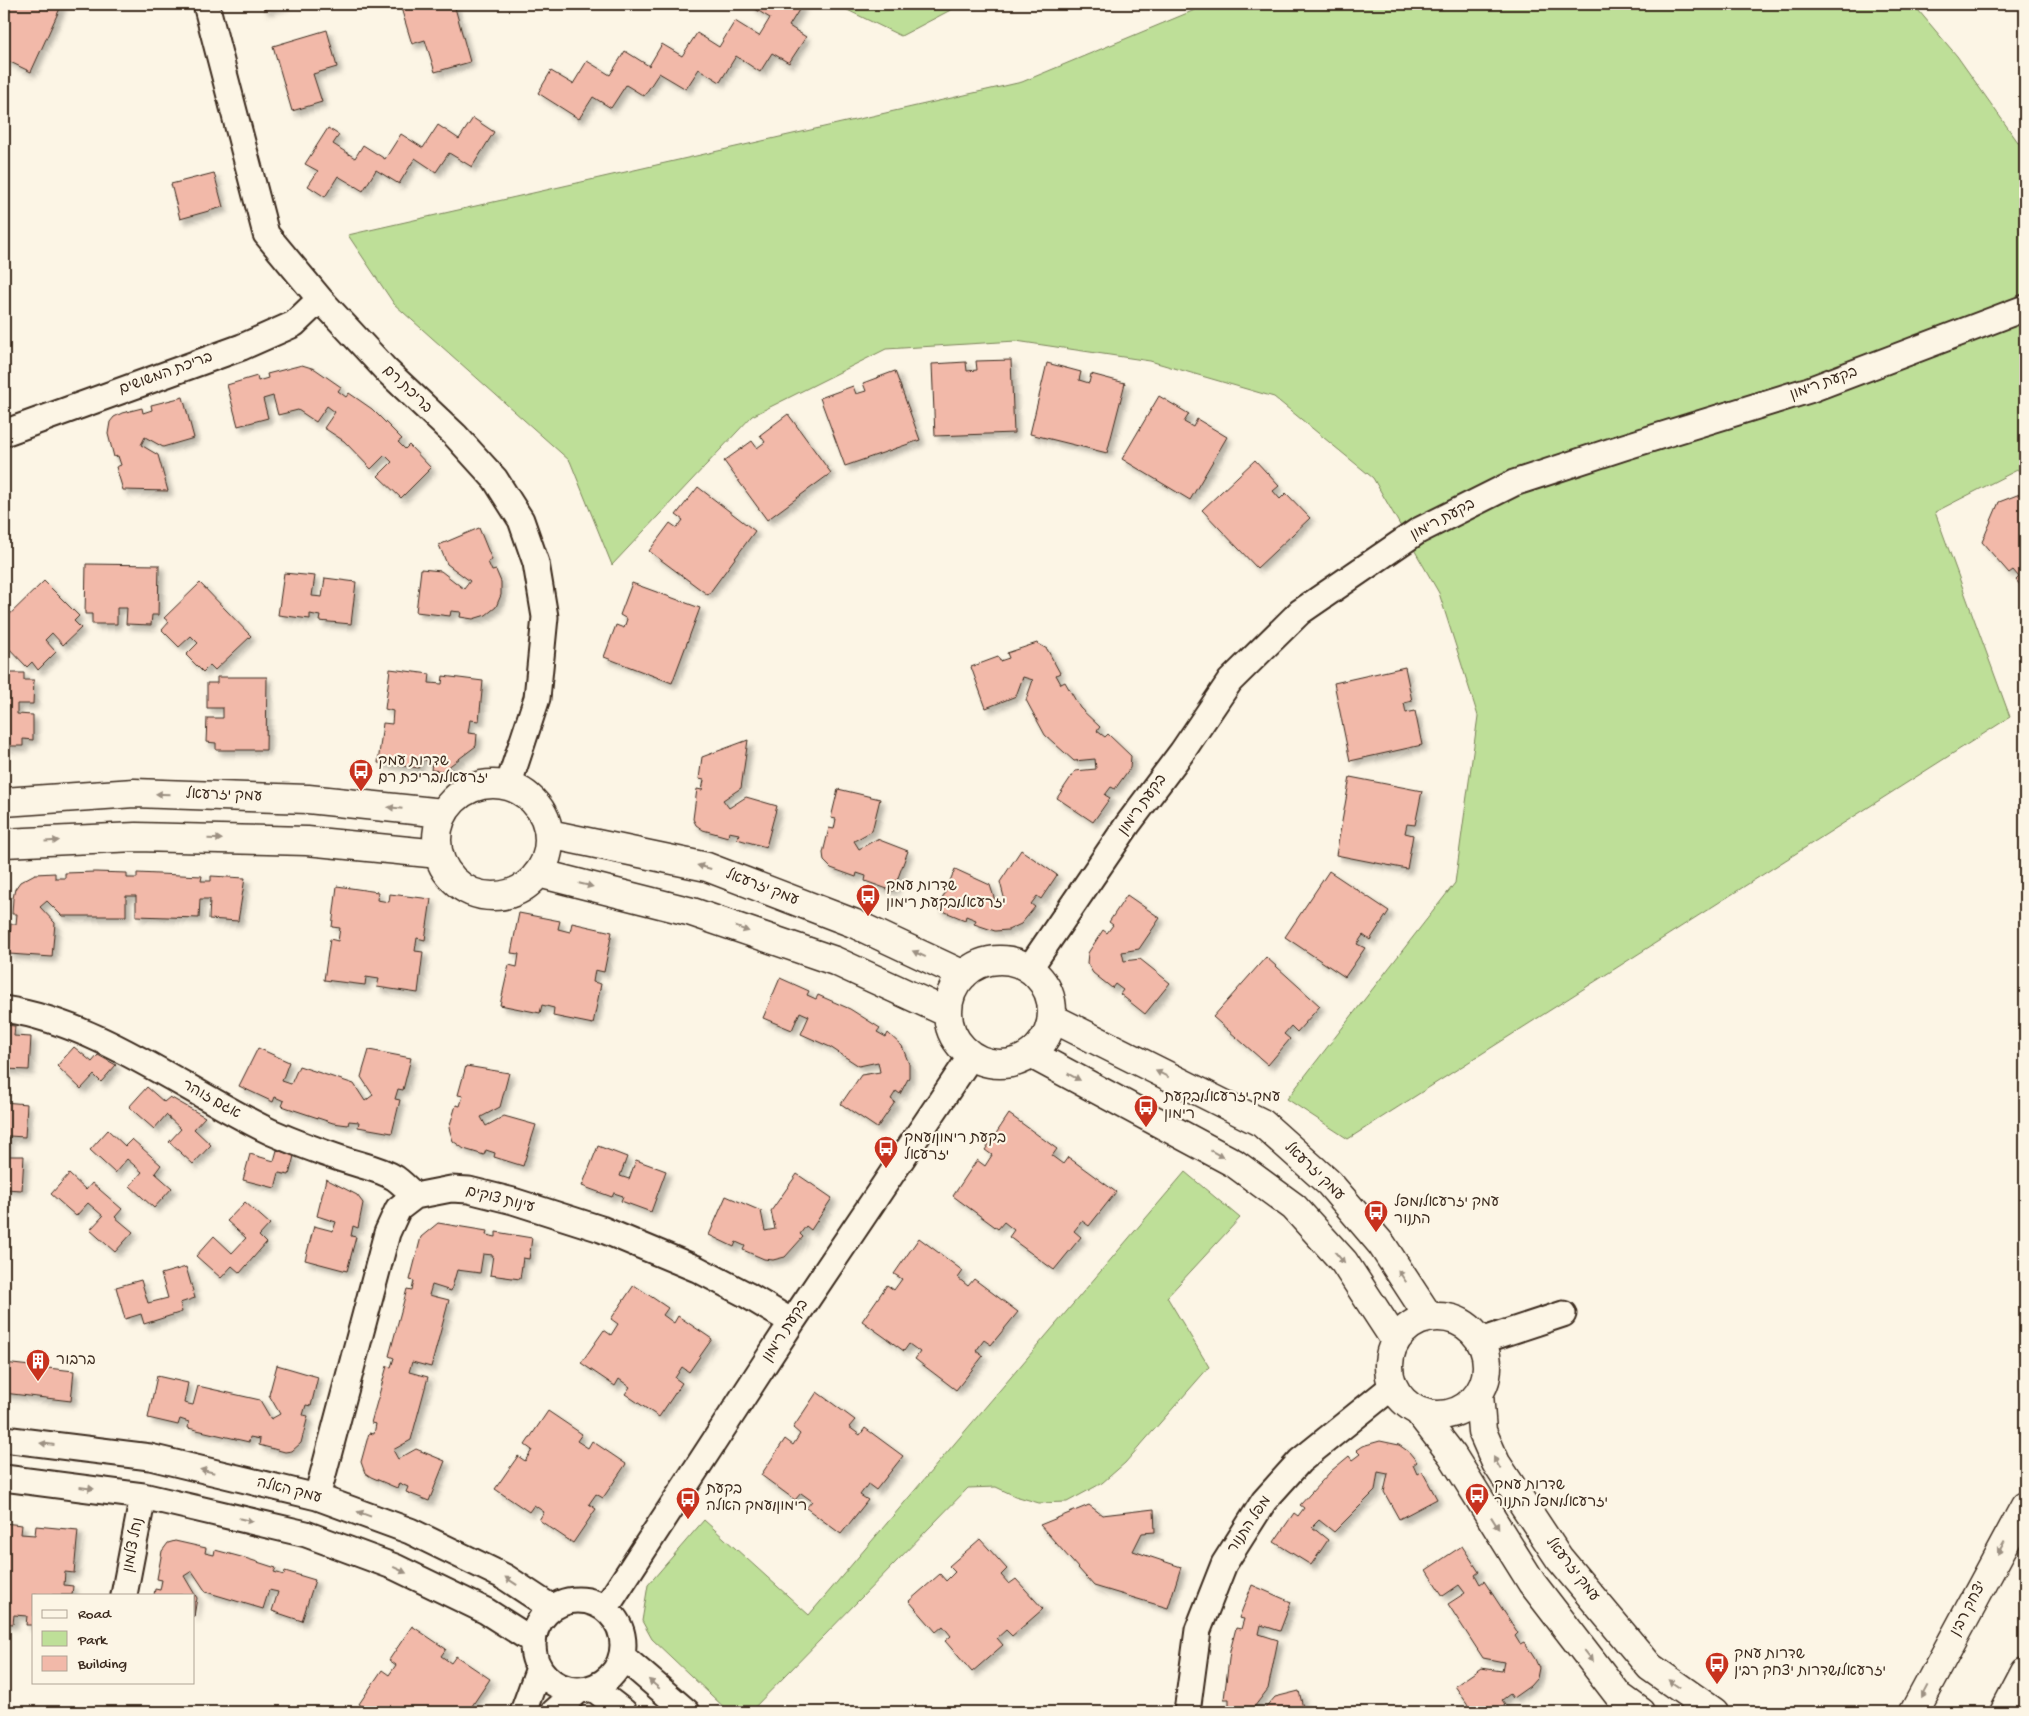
<svg xmlns="http://www.w3.org/2000/svg" width="2029" height="1716" font-family="'Gochi Hand','Playpen Sans Hebrew',sans-serif">
<defs>
<filter id="shadow"><feDropShadow dx="4.5" dy="4.5" stdDeviation="2.5" flood-color="#0004"/></filter>
</defs>
<rect width="100%" height="100%" fill="#fcf5e5"/>
<filter id="ink" filterUnits="userSpaceOnUse"><feTurbulence type="fractalNoise" baseFrequency=".02" numOctaves="2"/><feDisplacementMap in="SourceGraphic" scale="10" xChannelSelector="R" yChannelSelector="G"/><feConvolveMatrix kernelMatrix="1 2 1 2 8 2 1 2 1" color-interpolation-filters="sRGB"/></filter>
<g filter="url(#ink)">
<path fill="#bedf98" stroke="#7c845b" d="M835,4H962L901,36Z
M1209,4H1913L1957,56L2025,152V466L1935,512L2010,717L1348,1139L1287,1099L1455,883L1478,716L1439,593L1373,478L1274,397L1150,361L1016,341L886,349L752,416L612,565L570,461L394,304L348,235L1022,82Z
M1185,1172L1240,1218L1167,1297L1209,1367L1125,1463L1102,1483L1067,1502L1039,1503L1015,1496L996,1487L968,1488L750,1712H729L652,1639L642,1621L648,1585L704,1520L809,1615Z"/>
<path fill="#f2b9a9" stroke="#3b2a1e" filter="url(#shadow)" d="M4,4H62L31,72L4,59Z
M263,4H285L264,10Z
M415,4H454L470,62L435,72L425,40L412,44L401,8Z
M754,4L802,5L789,26L806,37L789,63L772,53L760,72L736,56L720,82L699,69L686,89L659,73L644,96L626,85L611,108L593,97L579,119L538,93L551,71L573,84L587,61L610,75L625,51L649,66L662,44L682,56L697,33L719,47L735,21L759,36L770,18L752,7Z
M327,30L337,67L313,74L322,102L292,111L273,46Z
M473,118L494,132L472,167L449,153L436,172L415,158L399,184L376,170L363,191L338,176L325,197L308,186L318,171L305,164L328,128L339,135L333,144L355,158L363,145L385,159L401,134L423,148L438,125L459,139Z
M214,173L223,207L180,219L171,184Z
M1011,360L1014,433L935,436L932,364L966,362L967,371L977,370L976,361Z
M1047,363L1081,372L1079,380L1089,383L1091,374L1125,383L1107,453L1030,434Z
M302,365L315,369L341,387L338,391L346,397L349,393L372,409L402,439L398,442L405,449L409,445L431,468L401,498L378,476L392,462L385,455L371,469L344,441L324,428L335,412L327,406L316,422L298,410L278,415L273,396L263,399L268,418L238,426L227,385L257,376L258,381L268,378L267,374Z
M895,371L920,440L845,466L820,398L853,386L856,394L866,391L863,383Z
M1159,396L1189,414L1184,422L1193,427L1197,419L1227,437L1190,500L1122,459Z
M183,397L194,438L163,447L145,437L141,445L158,455L168,491L123,490L116,467L121,465L118,456L114,457L108,434L110,422L114,417L122,413L142,408L143,413L152,410L151,405Z
M788,414L831,473L767,520L724,461L752,441L757,448L765,442L760,435Z
M1255,460L1279,486L1273,491L1280,499L1286,493L1310,518L1257,568L1202,510Z
M698,487L755,531L708,595L649,551L670,523L677,528L683,520L676,515Z
M2025,492V591L2016,580L2019,577L2013,570L2009,573L1982,542L1999,502Z
M479,528L492,560L488,562L492,571L496,570L501,582V595L496,607L486,615L473,619L460,617L461,612L451,611L450,616L416,612L421,569L441,571L464,589L470,581L447,564L439,545Z
M86,564L159,565L158,615H152L151,625L126,624L127,608H117V624H92V614H85Z
M284,573L315,576L312,596L322,597L325,578L356,582L351,624L319,621L320,616L310,614V619L278,615Z
M44,581L79,616L74,621L81,628L63,645L52,633L45,640L56,652L38,670L32,662L27,667L4,643V620Z
M200,583L251,636L215,670L210,665L203,672L186,655L198,643L191,636L179,647L162,630L169,622L164,618Z
M632,583L700,608L672,683L604,657L616,625L624,628L627,619L620,615Z
M1037,643L1047,649L1060,673L1056,675L1061,684L1065,682L1080,708L1100,727L1097,731L1105,737L1108,734L1131,756L1130,768L1115,789L1111,787L1105,795L1110,798L1093,822L1057,798L1075,771L1096,769L1095,759L1074,761L1045,735L1026,700L1033,680L1023,677L1016,696L986,708L971,667L998,657L1000,661L1009,658L1007,653Z
M1405,667L1412,701L1404,703L1406,713L1415,711L1422,745L1350,761L1334,683Z
M390,669L430,674L429,683L442,684L443,676L483,681L479,721L470,720L468,733L477,734L476,746L443,771L431,770L432,761L420,759L419,768L378,763L383,723L392,724L393,711L385,709Z
M4,673H24V680H34L33,704H17V714L33,715V740L23,739V746H4Z
M217,677H267L266,750H216V743L206,742L207,718H223V708H207V683H217Z
M748,740L741,788L723,800L729,808L746,797L777,806L766,847L737,839L739,834L729,832L728,837L703,830L696,825L693,819L697,789L702,790L704,780L699,779L702,757Z
M1350,777L1422,791L1415,825L1407,824L1405,833L1413,835L1407,869L1336,855Z
M838,789L880,799L872,831L854,841L859,849L877,839L908,851L893,891L865,881L866,876L857,873L856,877L831,868L824,861L823,853L829,828L834,829L836,819L831,818Z
M1021,850L1057,875L1041,899L1037,896L1031,904L1035,907L1021,924L1008,930L995,931L974,924L976,920L966,916L965,920L938,909L955,869L990,885L996,904L1005,901L1000,882Z
M1329,871L1389,911L1370,940L1363,935L1357,944L1365,948L1345,977L1285,937Z
M95,872L127,873V878H137V873L202,876L201,881H211V876L245,878L238,921L209,919L210,899H200L199,918L136,916V896H126V916H62L47,901L40,907L55,923L52,957L9,954L11,924H16L17,914H12L13,898L15,889L20,882L35,874L55,873V878H65V873Z
M337,886L378,892L377,900L389,902L390,894L431,899L425,940L417,938L415,951L423,952L418,993L377,987L379,979L366,977L365,985L324,980L330,939L338,941L340,928L332,927Z
M1127,895L1160,918L1139,949L1122,952L1124,961L1140,959L1170,983L1145,1014L1120,994L1123,990L1115,984L1112,988L1093,973L1087,963L1088,953L1103,930L1107,933L1113,925L1109,922Z
M519,913L560,921L558,929L570,932L572,923L612,932L604,972L595,970L593,982L601,984L593,1024L553,1016L554,1008L542,1005L540,1013L500,1005L509,965L517,967L519,954L511,953Z
M1266,957L1320,1006L1297,1032L1291,1026L1284,1034L1290,1039L1268,1065L1213,1017Z
M780,978L809,991L807,995L816,999L818,995L850,1009L880,1028L877,1032L886,1037L888,1033L902,1046L909,1064V1077L900,1094L896,1091L891,1099L895,1102L877,1128L841,1104L861,1075L880,1072L878,1062L859,1066L830,1047L801,1034L809,1016L800,1012L792,1030L763,1018Z
M4,1025L15,1026L14,1036L31,1037L29,1070L4,1069Z
M74,1047L92,1062L98,1055L116,1065L101,1082L94,1075L81,1089L57,1066Z
M258,1048L289,1062L282,1081L291,1084L299,1066L354,1084L365,1101L373,1095L361,1077L369,1050L411,1058L403,1090L398,1089L395,1099L400,1100L392,1133L358,1127L359,1122L349,1121L348,1125L333,1123L282,1106L284,1101L275,1097L273,1102L239,1086Z
M466,1066L509,1073L500,1107L481,1117L486,1126L504,1116L536,1125L523,1166L494,1157L495,1153L486,1150L484,1155L464,1149L453,1141L449,1128L456,1105L460,1106L463,1096L458,1095Z
M147,1087L164,1102L170,1097L205,1117L194,1129L211,1145L193,1164L169,1142L181,1129L166,1115L154,1129L129,1107Z
M4,1102L27,1104L25,1137L9,1136L7,1156H24L22,1190L4,1189Z
M1009,1114L1057,1149L1052,1156L1063,1164L1068,1157L1116,1192L1089,1226L1082,1221L1074,1231L1081,1237L1054,1270L1009,1237L1014,1230L1004,1222L998,1229L953,1196L977,1160L985,1166L992,1155L985,1150Z
M108,1130L125,1146L132,1139L161,1165L155,1173L172,1188L154,1208L130,1186L142,1172L127,1159L115,1173L90,1150Z
M598,1146L627,1157L620,1176L629,1179L636,1160L666,1171L651,1212L621,1201L623,1196L614,1193L612,1197L582,1186Z
M277,1150L294,1156L289,1175L279,1173L275,1188L243,1180L250,1154L274,1161Z
M69,1174L86,1190L92,1183L122,1209L115,1217L133,1232L115,1252L90,1230L103,1216L88,1203L76,1216L51,1194Z
M797,1174L832,1198L811,1230L806,1226L800,1234L803,1237L785,1257L773,1260L764,1259L743,1250L745,1246L736,1242L734,1247L709,1235L726,1196L761,1211L765,1231L775,1229L771,1211Z
M326,1179L357,1195L363,1203L358,1228L353,1226L351,1236L356,1237L347,1271L305,1260L314,1226L333,1231L336,1222L317,1216Z
M245,1202L270,1224L259,1236L266,1243L240,1273L232,1266L221,1278L196,1256L214,1236L232,1253L246,1238L227,1221Z
M438,1223L487,1231L486,1235L496,1237V1232L532,1238L529,1259L523,1258L520,1279L490,1275L493,1255L483,1254L480,1273L457,1270L451,1291L432,1285L429,1295L449,1300L431,1367L412,1362L409,1372L428,1377L411,1440L393,1450L398,1459L416,1449L445,1461L429,1501L406,1492L408,1487L399,1483L397,1488L371,1477L365,1473L361,1462L369,1433L374,1434L376,1424L371,1423L387,1366L391,1367L394,1358L389,1356L407,1289L412,1290L414,1281L410,1280L421,1237Z
M919,1238L963,1271L958,1278L968,1286L974,1279L1018,1312L991,1345L984,1340L976,1351L983,1356L956,1390L915,1359L920,1352L909,1344L904,1351L862,1321L887,1285L894,1290L902,1279L894,1274Z
M186,1267L195,1298L180,1303L182,1312L144,1324L141,1314L125,1319L116,1287L141,1280L148,1303L168,1298L161,1274Z
M634,1285L668,1308L663,1315L674,1323L678,1316L712,1339L689,1372L682,1367L675,1378L682,1383L659,1417L625,1394L630,1387L619,1379L615,1386L581,1363L604,1330L611,1335L618,1324L611,1319Z
M4,1363L74,1371L71,1401L4,1393Z
M277,1365L318,1377L311,1406L306,1405L303,1415L308,1416L301,1443L292,1451L285,1452L259,1445L260,1439L250,1437L249,1442L188,1428L189,1422L180,1419L178,1425L148,1418L157,1376L188,1383L184,1403L193,1405L198,1386L260,1400L271,1419L280,1414L269,1395Z
M817,1392L855,1420L849,1427L860,1435L865,1428L903,1456L876,1490L868,1484L860,1495L868,1500L841,1534L806,1508L812,1501L801,1493L795,1500L761,1475L785,1439L793,1445L800,1434L793,1428Z
M548,1411L582,1434L577,1441L588,1448L592,1441L626,1464L603,1498L596,1494L589,1504L596,1509L573,1543L539,1520L544,1512L534,1505L529,1512L495,1489L518,1456L525,1461L532,1450L525,1445Z
M1380,1441L1399,1445L1409,1452L1417,1462L1413,1465L1417,1474L1422,1471L1437,1499L1399,1519L1384,1492L1388,1474L1378,1472L1375,1491L1334,1532L1319,1520L1312,1527L1328,1540L1311,1565L1274,1542L1294,1513L1298,1516L1304,1508L1300,1505L1331,1471L1349,1456L1352,1460L1360,1454L1356,1450L1362,1446Z
M1089,1505L1102,1515L1154,1509L1155,1532L1142,1533L1133,1551L1181,1567L1168,1608L1094,1586L1040,1525Z
M4,1523L22,1525L21,1534L35,1535L36,1526L78,1530L74,1573L65,1572L64,1585L73,1586L72,1595H34V1625H26L27,1616L14,1615L13,1624L4,1623Z
M980,1539L1007,1569L1001,1575L1009,1584L1016,1579L1043,1609L1012,1636L1006,1630L997,1638L1003,1645L972,1672L945,1641L951,1636L943,1626L936,1632L909,1601L940,1574L946,1581L955,1572L949,1566Z
M175,1541L206,1548L205,1553L214,1555L215,1550L245,1558L276,1568L274,1572L284,1575L285,1571L315,1580L302,1621L272,1611L278,1592L269,1590L263,1609L206,1592L192,1571L184,1576L197,1598L194,1617V1595H154L155,1589L160,1590L162,1580L157,1579L162,1551L168,1543Z
M1462,1546L1479,1572L1475,1575L1480,1584L1484,1581L1518,1633L1515,1636L1520,1644L1524,1642L1535,1659L1539,1668L1537,1678L1530,1686L1513,1698L1510,1694L1502,1700L1505,1704L1493,1712H1473L1455,1686L1481,1668L1502,1671L1504,1662L1483,1658L1448,1604L1465,1593L1459,1585L1443,1596L1426,1570Z
M1252,1585L1291,1602L1280,1631L1261,1625L1259,1634L1278,1640L1268,1689L1251,1711L1253,1712H1223V1708L1229,1709V1699H1224L1230,1651L1236,1628L1241,1629L1244,1619L1239,1618Z
M412,1626L446,1649L441,1656L451,1663L456,1656L490,1679L468,1712L460,1708L457,1712H371L359,1704L382,1670L389,1675L396,1665L389,1660Z
M1299,1691L1304,1712H1262L1275,1697Z"/>
<g fill="none" stroke-linecap="round" stroke-linejoin="round">
<defs>
<path id="minor" d="M206,4L266,234L320,299L386,370L455,435L495,479L521,520L536,563L545,617L537,698L508,786
M4,433L242,347L294,324L320,299
M1029,969L1128,824L1182,752L1230,681L1300,612L1418,531L1514,483L1624,447L1809,390L2025,308
M4,1009C102,1024 183,1090 271,1132C294,1142 318,1151 342,1159C359,1165 379,1168 395,1178C402,1183 409,1190 415,1196
M1481,1341L1563,1314
M4,1439L150,1457L317,1497L410,1531L505,1577L552,1608
M4,1478L143,1496L306,1534L395,1567L486,1611L533,1641
M317,1497L387,1233L398,1209L415,1196L451,1189L469,1190L513,1201L601,1229L697,1269L747,1295L792,1322
M124,1595L143,1496
M533 1645a45 45 0 1 1 90 0a45 45 0 1 1-90 0Z
M605,1609L792,1322L971,1056
M622,1656L687,1712
M593,1688L624,1712
M523,1712L539,1668
M554,1712L579,1690
M1187,1712L1198,1630L1224,1564L1264,1501L1300,1461L1393,1386"/>
<path id="secondary" d="M437 840a56 56 0 1 1 112 0a56 56 0 1 1-112 0Z
M4,802L134,793L308,799L443,813
M549,834L707,867L853,923L964,975
M4,843L136,837L307,841L439,854
M538,873L692,912L835,961L948,1013
M948 1012a52 52 0 1 1 104 0a52 52 0 1 1-104 0Z
M1052,1018L1262,1123L1329,1183L1382,1245L1429,1317
M1031,1054L1234,1163L1294,1207L1344,1262L1395,1340
M1389 1366a49 49 0 1 1 98 0a49 49 0 1 1-98 0Z
M1479,1394L1482,1431L1496,1463L1559,1558L1650,1667L1714,1712
M1418,1411L1452,1455L1532,1583L1619,1696L1641,1712
M1914,1712L2025,1506
M2004,1712L2025,1672"/>
</defs>
<use href="#minor" stroke="#3b2a1e" stroke-width="29"/>
<use href="#secondary" stroke="#3b2a1e" stroke-width="31"/>
<use href="#minor" stroke="#fcf5e5" stroke-width="25"/>
<use href="#secondary" stroke="#fcf5e5" stroke-width="28"/>
</g>
<defs><path id="oneway-solid" d="M-6-.8H1V-3.2L6.5 0L1 3.2V.8H-6Z" transform="scale(1.25)"/></defs>
<g fill="#9c9082">
<use href="#oneway-solid" transform="translate(163 794) rotate(-178)"/>
<use href="#oneway-solid" transform="translate(395 808) rotate(-174)"/>
<use href="#oneway-solid" transform="translate(215 839) rotate(1)"/>
<use href="#oneway-solid" transform="translate(52 841) rotate(-3)"/>
<use href="#oneway-solid" transform="translate(704 867) rotate(-165)"/>
<use href="#oneway-solid" transform="translate(586 885) rotate(14)"/>
<use href="#oneway-solid" transform="translate(742 929) rotate(19)"/>
<use href="#oneway-solid" transform="translate(919 954) rotate(-155)"/>
<use href="#oneway-solid" transform="translate(1162 1074) rotate(-154)"/>
<use href="#oneway-solid" transform="translate(1074 1077) rotate(28)"/>
<use href="#oneway-solid" transform="translate(1217 1154) rotate(28)"/>
<use href="#oneway-solid" transform="translate(1340 1258) rotate(50)"/>
<use href="#oneway-solid" transform="translate(1402 1276) rotate(-124)"/>
<use href="#oneway-solid" transform="translate(47 1444) rotate(-173)"/>
<use href="#oneway-solid" transform="translate(1497 1463) rotate(-119)"/>
<use href="#oneway-solid" transform="translate(207 1471) rotate(-167)"/>
<use href="#oneway-solid" transform="translate(87 1488) rotate(7)"/>
<use href="#oneway-solid" transform="translate(364 1514) rotate(-160)"/>
<use href="#oneway-solid" transform="translate(246 1520) rotate(13)"/>
<use href="#oneway-solid" transform="translate(1495 1523) rotate(58)"/>
<use href="#oneway-solid" transform="translate(2001 1548) rotate(119)"/>
<use href="#oneway-solid" transform="translate(400 1570) rotate(25)"/>
<use href="#oneway-solid" transform="translate(511 1581) rotate(-146)"/>
<use href="#oneway-solid" transform="translate(1588 1656) rotate(52)"/>
<use href="#oneway-solid" transform="translate(654 1684) rotate(-140)"/>
<use href="#oneway-solid" transform="translate(1674 1684) rotate(-145)"/>
<use href="#oneway-solid" transform="translate(1925 1692) rotate(118)"/>
</g>
</g>
<defs>
<symbol id="bus-pin" viewBox="-11 -11 22 30"><path d="M0 17L-7.5 6A9.5 9.5 0 1 1 7.5 6Z" fill="#c8321e" stroke="#fcf5e5"/><path d="M-5-6H5V4H4V6H2V4H-2V6H-4V4H-5ZM-3.5-4V0h7V-4ZM-3.5 1.2v1.5H-2V1.2ZM2 1.2v1.5H3.5V1.2Z" fill="#fff"/></symbol>
<symbol id="building-pin" viewBox="-11 -11 22 30"><path d="M0 17L-7.5 6A9.5 9.5 0 1 1 7.5 6Z" fill="#c8321e" stroke="#fcf5e5"/><path d="M-4-6H4V6H1V3H-1V6H-4ZM-2.5-4.3h1.7v1.8h-1.7ZM.8-4.3h1.7v1.8H.8ZM-2.5-1h1.7V.8h-1.7ZM.8-1h1.7V.8H.8Z" fill="#fff"/></symbol>
</defs>
<g fill-rule="evenodd">
<use href="#bus-pin" x="347" y="757" width="28" height="38"/>
<use href="#bus-pin" x="854" y="882" width="28" height="38"/>
<use href="#bus-pin" x="1132" y="1093" width="28" height="38"/>
<use href="#bus-pin" x="872" y="1134" width="28" height="38"/>
<use href="#bus-pin" x="1362" y="1198" width="28" height="38"/>
<use href="#building-pin" x="24" y="1347" width="28" height="38"/>
<use href="#bus-pin" x="1463" y="1481" width="28" height="38"/>
<use href="#bus-pin" x="674" y="1485" width="28" height="38"/>
<use href="#bus-pin" x="1703" y="1650" width="28" height="38"/>
</g>
<g text-anchor="middle" dominant-baseline="central" stroke-width="4.5" stroke-linejoin="round" paint-order="stroke">
<g font-size="15" fill="#3b2a1e" stroke="#fcf5e5">
<text transform="translate(166 374) rotate(-20)">בריכת המשושים</text>
<text transform="translate(1824 384) rotate(-20)">בקעת רימון</text>
<text transform="translate(407 390) rotate(44)">בריכת רם</text>
<text transform="translate(1443 520) rotate(-28)">בקעת רימון</text>
<text transform="translate(224 796) rotate(2)">עמק יזרעאל</text>
<text transform="translate(1143 805) rotate(-54)">בקעת רימון</text>
<text transform="translate(762 888) rotate(21)">עמק יזרעאל</text>
<text transform="translate(211 1100) rotate(29)">אגם זוהר</text>
<text transform="translate(1314 1172) rotate(44)">עמק יזרעאל</text>
<text transform="translate(500 1200) rotate(14)">עינות צוקים</text>
<text transform="translate(786 1331) rotate(-57)">בקעת רימון</text>
<text transform="translate(289 1491) rotate(14)">עמק האלה</text>
<text transform="translate(1250 1525) rotate(-56)">מפל התנור</text>
<text transform="translate(134 1545) rotate(-79)">נחל צלמון</text>
<text transform="translate(1572 1570) rotate(52)">עמק יזרעאל</text>
<text transform="translate(1969 1609) rotate(-62)">יצחק רבין</text>
</g>
<g font-size="15" fill="#3b2a1e" stroke="#fcf5e5" text-anchor="start">
<text x="378" y="762">שדרות עמק<tspan x="378" dy="17">יזרעאל/בריכת רם</tspan></text>
<text x="886" y="887">שדרות עמק<tspan x="886" dy="17">יזרעאל/בקעת רימון</tspan></text>
<text x="1164" y="1098">עמק יזרעאל/בקעת<tspan x="1164" dy="17">רימון</tspan></text>
<text x="904" y="1139">בקעת רימון/עמק<tspan x="904" dy="17">יזרעאל</tspan></text>
<text x="1394" y="1203">עמק יזרעאל/מפל<tspan x="1394" dy="17">התנור</tspan></text>
<text x="56" y="1361">ברבור</text>
<text x="1494" y="1486">שדרות עמק<tspan x="1494" dy="17">יזרעאל/מפל התנור</tspan></text>
<text x="706" y="1490">בקעת<tspan x="706" dy="17">רימון/עמק האלה</tspan></text>
<text x="1734" y="1655">שדרות עמק<tspan x="1734" dy="17">יזרעאל/שדרות יצחק רבין</tspan></text>
</g>
</g>
<rect width="2029" height="1716" fill="none" stroke="#fcf5e5" stroke-width="20"/>
<rect x="10" y="10" width="2009" height="1696" fill="none" stroke="#3b2a1e" stroke-width="2" filter="url(#ink)"/>
<rect x="32" y="1594" width="162" height="90" fill="#fcf5e5" stroke="#afa495"/>
<rect x="42" y="1610" width="25" height="8" fill="#fcf5e5" stroke="#afa495"/>
<text x="78" y="1618" font-size="15" fill="#3b2a1e">Road</text>
<rect x="42" y="1631" width="25" height="15" fill="#bedf98" stroke="#afa495"/>
<text x="78" y="1644" font-size="15" fill="#3b2a1e">Park</text>
<rect x="42" y="1656" width="25" height="15" fill="#f2b9a9" stroke="#afa495"/>
<text x="78" y="1668" font-size="15" fill="#3b2a1e">Building</text>
</svg>
